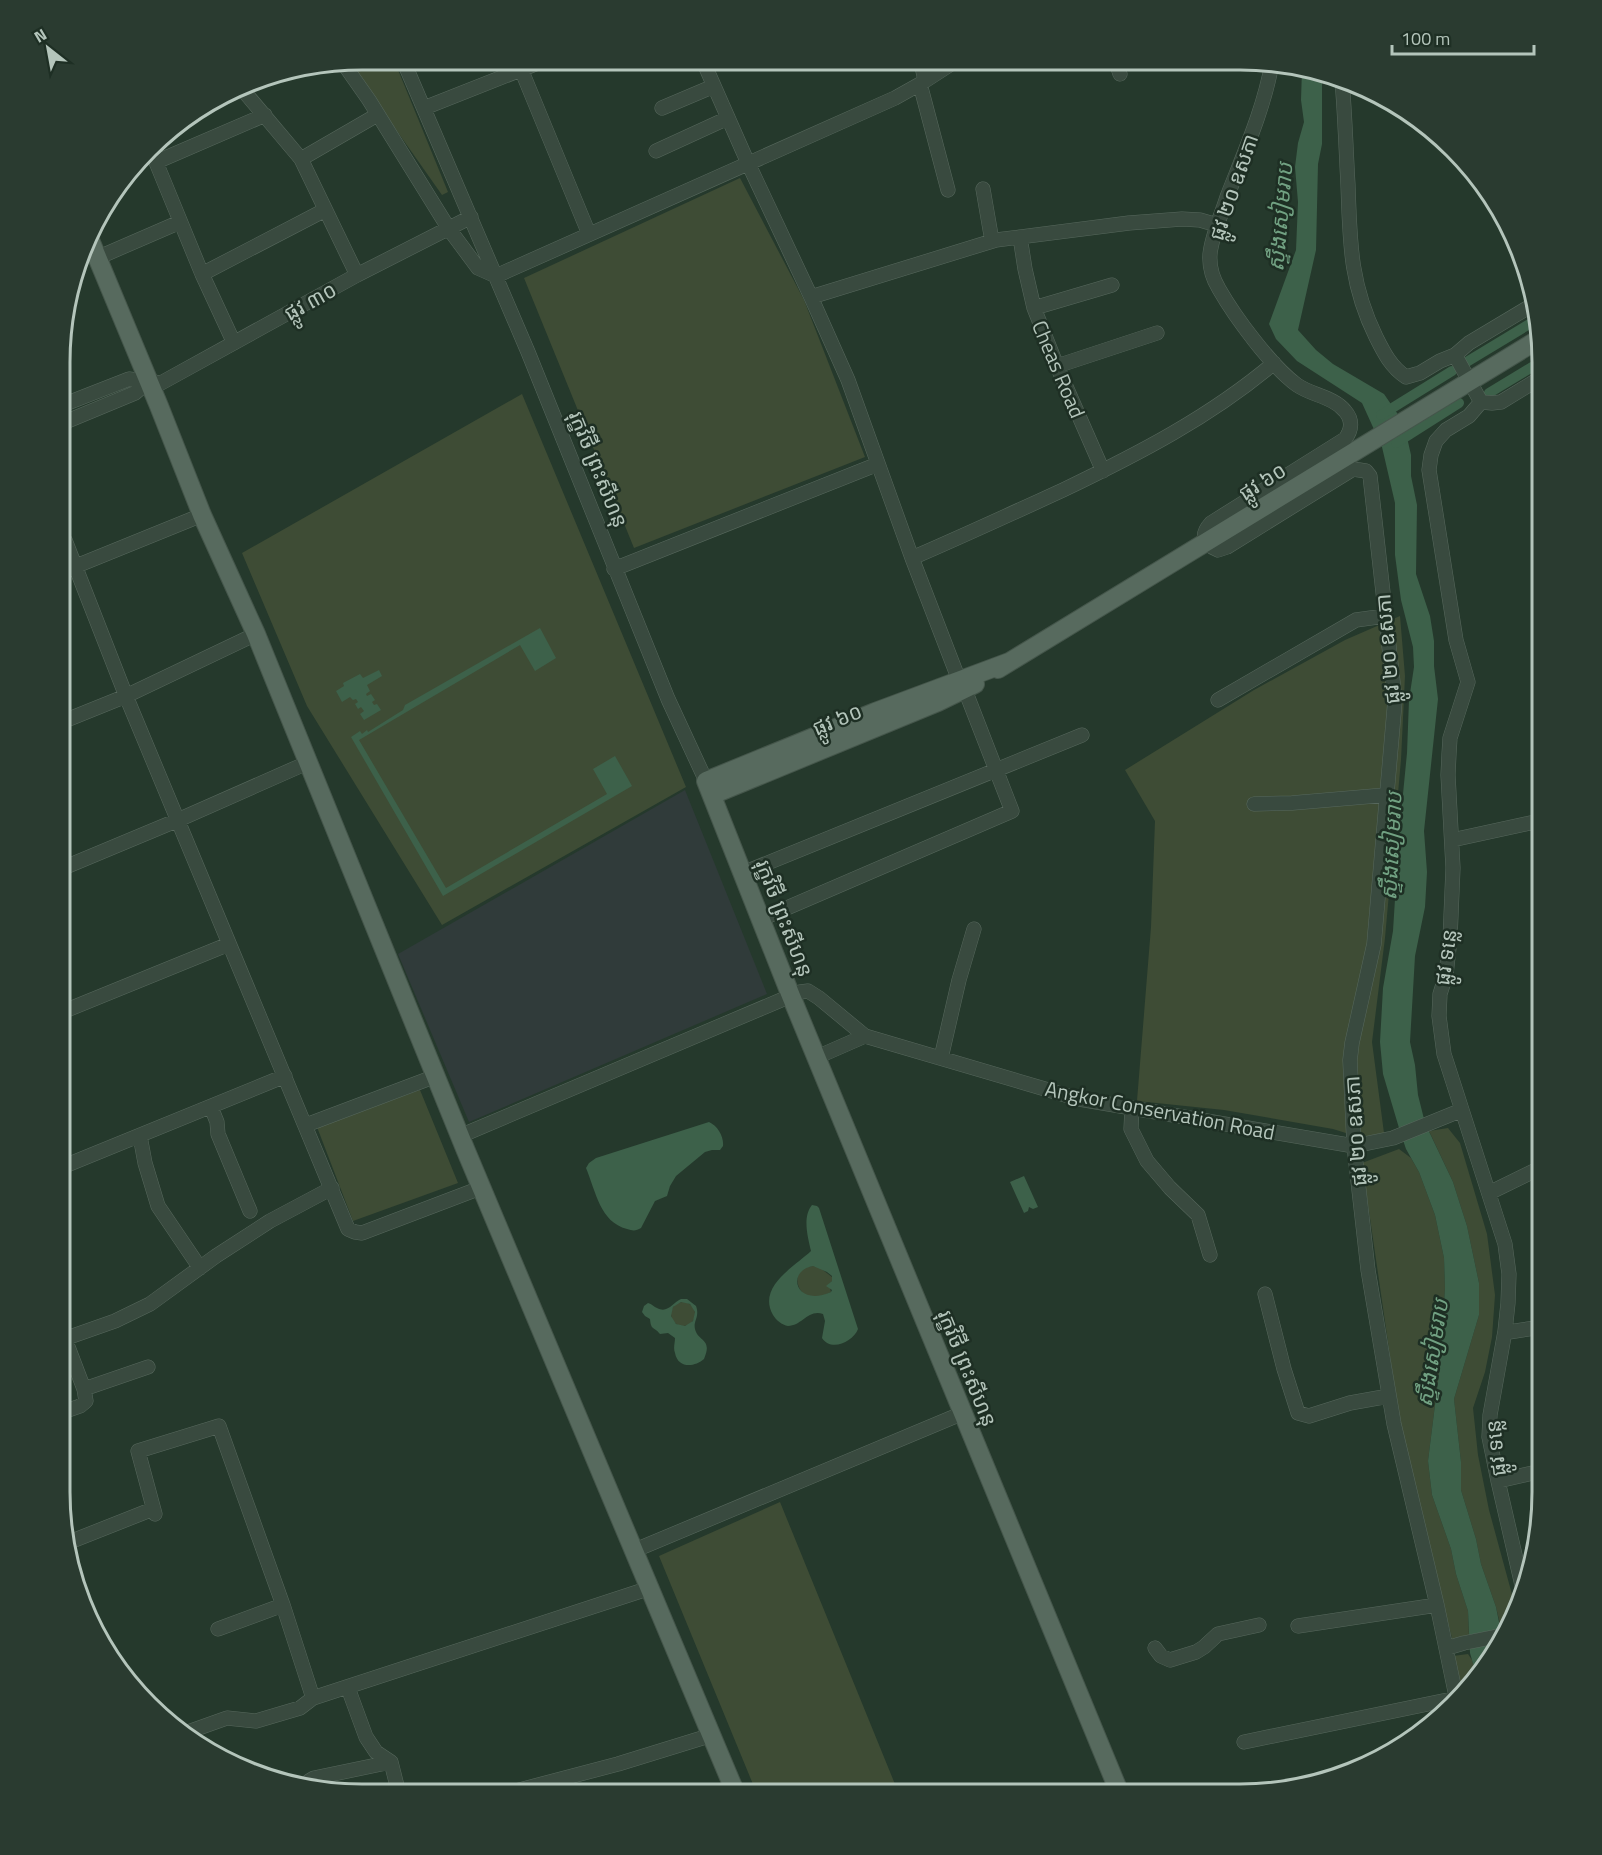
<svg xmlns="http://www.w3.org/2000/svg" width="1602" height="1855" font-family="'Titillium Web','Noto Sans Khmer',sans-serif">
<rect width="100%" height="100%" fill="#25392c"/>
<path fill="#303b3a" d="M685,790L767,994L469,1122L398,954Z"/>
<path fill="#3e4c35" d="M363,60H394L448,192L442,195L380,107L346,63Z
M740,178L804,300L865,457L634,548L524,278Z
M522,394L686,787L442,925L307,706L242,553Z
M1400,616L1405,676L1401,760L1385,938L1372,1042L1384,1133L1365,1139L1333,1129L1224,1110L1137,1101L1151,927L1155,821L1125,770L1254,690L1345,640Z
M420,1090L458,1183L353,1221L317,1127Z
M1448,1128L1460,1143L1487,1234L1495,1295L1492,1337L1485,1372L1473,1408L1478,1455L1489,1510L1516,1609L1507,1627L1504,1628L1500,1624L1496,1607L1481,1564L1476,1539L1461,1490V1462L1454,1399L1479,1315V1283L1467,1226L1459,1201L1453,1182L1429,1131Z
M1399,1149L1411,1158L1419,1172L1435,1215L1444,1258L1445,1288L1439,1373L1428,1461L1432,1495L1451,1549L1456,1574L1468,1611L1469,1636L1453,1642L1422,1522L1399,1418L1362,1163Z
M813,1266L819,1267L832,1277V1281L829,1284L831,1292C826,1295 818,1297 812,1297C801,1297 793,1281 800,1271C802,1267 809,1267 813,1266Z
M671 1314a12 12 0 1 1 24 0a12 12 0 1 1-24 0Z
M780,1502L899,1794H757L659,1556Z
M1468,1654L1472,1660L1477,1678L1461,1697L1453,1656Z"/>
<path fill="#3d614a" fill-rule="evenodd" d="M1302,69L1322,74V144L1318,164L1316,250L1298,330L1316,350L1333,364L1384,394L1397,413L1406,433L1411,455V476L1417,505L1416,574L1430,616L1434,641V666L1438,699L1424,831L1427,872L1425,907L1415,956L1410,1042L1415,1065L1418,1095L1425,1123L1453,1182L1459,1201L1467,1226L1479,1283V1315L1454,1399L1461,1462V1490L1476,1539L1481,1564L1496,1607L1502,1637L1491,1660L1477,1678L1470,1653L1468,1611L1456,1574L1451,1549L1432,1495L1428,1461L1439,1373L1445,1288L1444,1258L1435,1215L1419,1172L1406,1149L1399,1128L1383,1074L1380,1042L1383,988L1393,931L1399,835L1407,753L1409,700L1414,667L1413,647L1401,600L1395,555V503L1382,447L1362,403L1297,361L1276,339L1269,324L1296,250L1298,202L1295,167L1298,143L1304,122L1301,100Z
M540,628L556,658L535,671L520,645L359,740L446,888L607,794L593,769L615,756L632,786L443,896L351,737L360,731L362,734L367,730L368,732L403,710L405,705Z
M379,670L382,676L367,685L370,691L366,694L367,696L371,694L375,700L372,702L374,705L377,704L381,710L364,720L360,714L364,711L361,707L358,709L355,704L358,702L356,699L353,700L350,697L342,702L336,691L344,686L343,683L360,674L363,678Z
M709,1122C718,1126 724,1137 723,1146L720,1150H712L705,1152L676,1176L670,1186L667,1196L655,1201L641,1228C636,1231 633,1231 627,1229C600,1222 596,1192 586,1168L589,1163L596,1158Z
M1024,1176L1038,1207L1033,1209L1029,1207L1028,1211L1024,1213L1010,1182Z
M812,1205L817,1206L819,1208L858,1329C853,1342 831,1352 822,1338L825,1321L823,1314C808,1309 802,1326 788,1326C782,1325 776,1320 773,1315C757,1287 794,1267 811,1251C808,1238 802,1217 812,1205ZM813,1266L827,1272L832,1276V1281L826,1286L832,1290L831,1292C796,1308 785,1271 813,1266Z
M681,1299H687L696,1306C700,1317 693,1321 695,1329C698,1342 713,1338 704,1359C695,1367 678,1369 675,1353C673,1348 675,1343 675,1338L668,1333L660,1334C654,1326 651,1331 650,1319L645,1316L642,1312L644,1306L648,1303C652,1304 654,1307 657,1308C668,1314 673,1302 681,1299ZM681,1302L690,1304L695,1312L693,1321L685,1326L676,1324L671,1316L673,1307Z"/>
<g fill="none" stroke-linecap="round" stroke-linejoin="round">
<path stroke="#3d614a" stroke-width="10" d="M1465,363L1536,320
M1489,393L1542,361
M1381,415L1452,371
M1396,443L1459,403"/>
<defs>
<path id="minor" d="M403,60L528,352L668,699L706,781
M703,61L748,163L811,297L848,380L912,558L959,680
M921,62L925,80
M1116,62L1120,74
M343,63L369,100L449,229L478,268L496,276L895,98L920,84L954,62
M1272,63C1264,109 1244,153 1227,197C1221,216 1212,235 1210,254C1209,267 1213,279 1219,289C1235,317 1271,366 1297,385C1311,395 1334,397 1345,411C1353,420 1352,430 1345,439L1211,523C1200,535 1203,544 1218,550L1227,547L1353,469L1366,471L1370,476L1395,700L1374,944L1352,1043L1350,1060L1354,1146L1368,1270L1394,1424L1437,1605L1457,1701
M521,69L589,234
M1342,80C1345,115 1346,150 1348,185C1350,243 1350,284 1376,337C1384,353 1391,367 1406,377L1420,373L1440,361L1455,355L1469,343L1534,304
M920,84L948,190
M242,89L301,159L357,275
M424,108L543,61
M662,108L714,86
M151,150L202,274L234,343
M656,151L728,118
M301,159L377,115
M156,162L265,115
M983,189L992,241
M1020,237L1025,269L1034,308
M97,258L180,222
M202,274L325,210
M811,297L996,240L1129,223L1182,219L1200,220L1217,225
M1455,355L1481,402
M1057,366L1157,333
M1481,402L1469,416L1446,430L1436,441L1431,455L1429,470L1456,640L1468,682L1450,738L1449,754L1448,775L1453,868L1450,939L1446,975L1440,994L1439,1016L1444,1054L1505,1244L1509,1274L1508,1303L1505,1331L1490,1415L1489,1437L1498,1481L1524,1594
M1481,402L1492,403L1501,402L1542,377
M65,404L129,379L161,383L357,275L471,217
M65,422L135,393L149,381
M1103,471L1057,366L1034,308L1112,285
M65,540L126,696L348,1229L355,1232L362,1233L483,1187
M912,558C963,536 1013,513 1063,490C1138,454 1210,417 1274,363
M614,569L878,464
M64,571L202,515
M1218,700L1356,620L1385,616
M64,721L126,696L256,634
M1254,804L1292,803L1386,795
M1452,840L1530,823L1542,824
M63,868L178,820L307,763
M743,873L1082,735
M761,919L1012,811L965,690
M62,1012L229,944
M817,1057L865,1036
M941,1058L959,980L974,929
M211,1107L217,1122L218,1134L250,1211
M1132,1108L1131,1129L1147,1161L1170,1188L1198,1215L1210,1255
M306,1125L436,1076
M140,1136L145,1163L158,1206L200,1268
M460,1136L800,992L808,991L819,998L865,1036L1079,1099L1354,1146L1393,1138L1462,1110
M62,1167L285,1076
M1489,1193L1542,1167
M1265,1294L1284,1369L1298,1413L1309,1416L1350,1403L1389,1396
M1505,1331L1509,1332L1541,1327
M61,1340L115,1321L150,1304L216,1256L270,1221L332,1188
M84,1389L148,1367
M60,1413L80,1406L86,1401L84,1389L65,1339
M1498,1481L1541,1471
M155,1514L138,1451L219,1426L283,1605L313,1698L650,1588
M67,1543L153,1509
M633,1551L963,1413
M1298,1626L1437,1605
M218,1629L283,1605
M1155,1648L1161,1656L1170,1660L1196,1652L1204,1647L1218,1634L1259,1625
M1447,1648L1464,1643L1504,1635
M348,1688L366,1737L376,1752L391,1762L399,1794
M182,1734L227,1718L256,1721L300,1708L313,1698
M1244,1742L1457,1698
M307,1787L309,1781L314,1778L391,1762
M504,1794L618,1764L712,1735"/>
<path id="major" d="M90,240L159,406L202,515L256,634L466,1151L736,1794
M1009,662L875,712L706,781L791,996L1120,1794
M998,669L1539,339
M712,795L938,702L975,684"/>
</defs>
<use href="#minor" stroke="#57685d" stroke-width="15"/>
<use href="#major" stroke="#45564b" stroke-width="20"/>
<use href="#minor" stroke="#394a3f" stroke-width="14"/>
<use href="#major" stroke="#576a5e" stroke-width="18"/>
</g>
<g text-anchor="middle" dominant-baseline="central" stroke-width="5" stroke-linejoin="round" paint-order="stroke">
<g font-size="21" fill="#b4c5bb" stroke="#1e2f24">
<text transform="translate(1233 187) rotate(-71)">ផ្លូវ ២០ ឧសភា</text>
<text transform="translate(310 301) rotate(-29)">ផ្លូវ ៣០</text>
<text transform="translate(1059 369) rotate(67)">Cheas Road</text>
<text transform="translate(599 469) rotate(68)">រុក្ខវិថី ព្រះសីហនុ</text>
<text transform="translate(1262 481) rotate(-32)">ផ្លូវ ៦០</text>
<text transform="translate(1387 649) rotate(-95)">ផ្លូវ ២០ ឧសភា</text>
<text transform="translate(837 719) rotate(-22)">ផ្លូវ ៦០</text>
<text transform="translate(785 918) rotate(69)">រុក្ខវិថី ព្រះសីហនុ</text>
<text transform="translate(1445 957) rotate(-82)">ផ្លូវ ទន្លេ</text>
<text transform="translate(1160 1110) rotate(11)">Angkor Conservation Road</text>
<text transform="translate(1355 1131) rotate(-94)">ផ្លូវ ២០ ឧសភា</text>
<text transform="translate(968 1368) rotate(68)">រុក្ខវិថី ព្រះសីហនុ</text>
<text transform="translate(1495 1448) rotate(-96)">ផ្លូវ ទន្លេ</text>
</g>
<g font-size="22" font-style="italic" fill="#71a182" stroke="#1e2f24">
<text transform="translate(1280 217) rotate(-85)">ស្ទឹងសៀមរាប</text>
<text transform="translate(1391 846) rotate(-87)">ស្ទឹងសៀមរាប</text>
<text transform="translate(1432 1353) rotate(-81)">ស្ទឹងសៀមរាប</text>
</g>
</g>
<path d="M0 0H1602V1855H0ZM362 70H1240A292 292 0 0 1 1532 362V1492A292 292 0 0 1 1240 1784H362A292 292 0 0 1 70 1492V362A292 292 0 0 1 362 70Z" fill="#2a3b30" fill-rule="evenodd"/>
<path fill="none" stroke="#b4c5bb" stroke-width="3" d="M362 70H1240A292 292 0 0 1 1532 362V1492A292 292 0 0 1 1240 1784H362A292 292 0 0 1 70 1492V362A292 292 0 0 1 362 70Z"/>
<g transform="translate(48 48) rotate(329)" stroke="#1e2f24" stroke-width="4.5" paint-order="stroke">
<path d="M0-4.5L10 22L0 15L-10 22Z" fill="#b4c5bb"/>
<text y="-9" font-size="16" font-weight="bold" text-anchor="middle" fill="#b4c5bb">N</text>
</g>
<path d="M1392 45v9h142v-9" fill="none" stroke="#b4c5bb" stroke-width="3"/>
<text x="1401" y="45" font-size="18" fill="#b4c5bb" stroke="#1e2f24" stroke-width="4.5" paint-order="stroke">100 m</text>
</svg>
